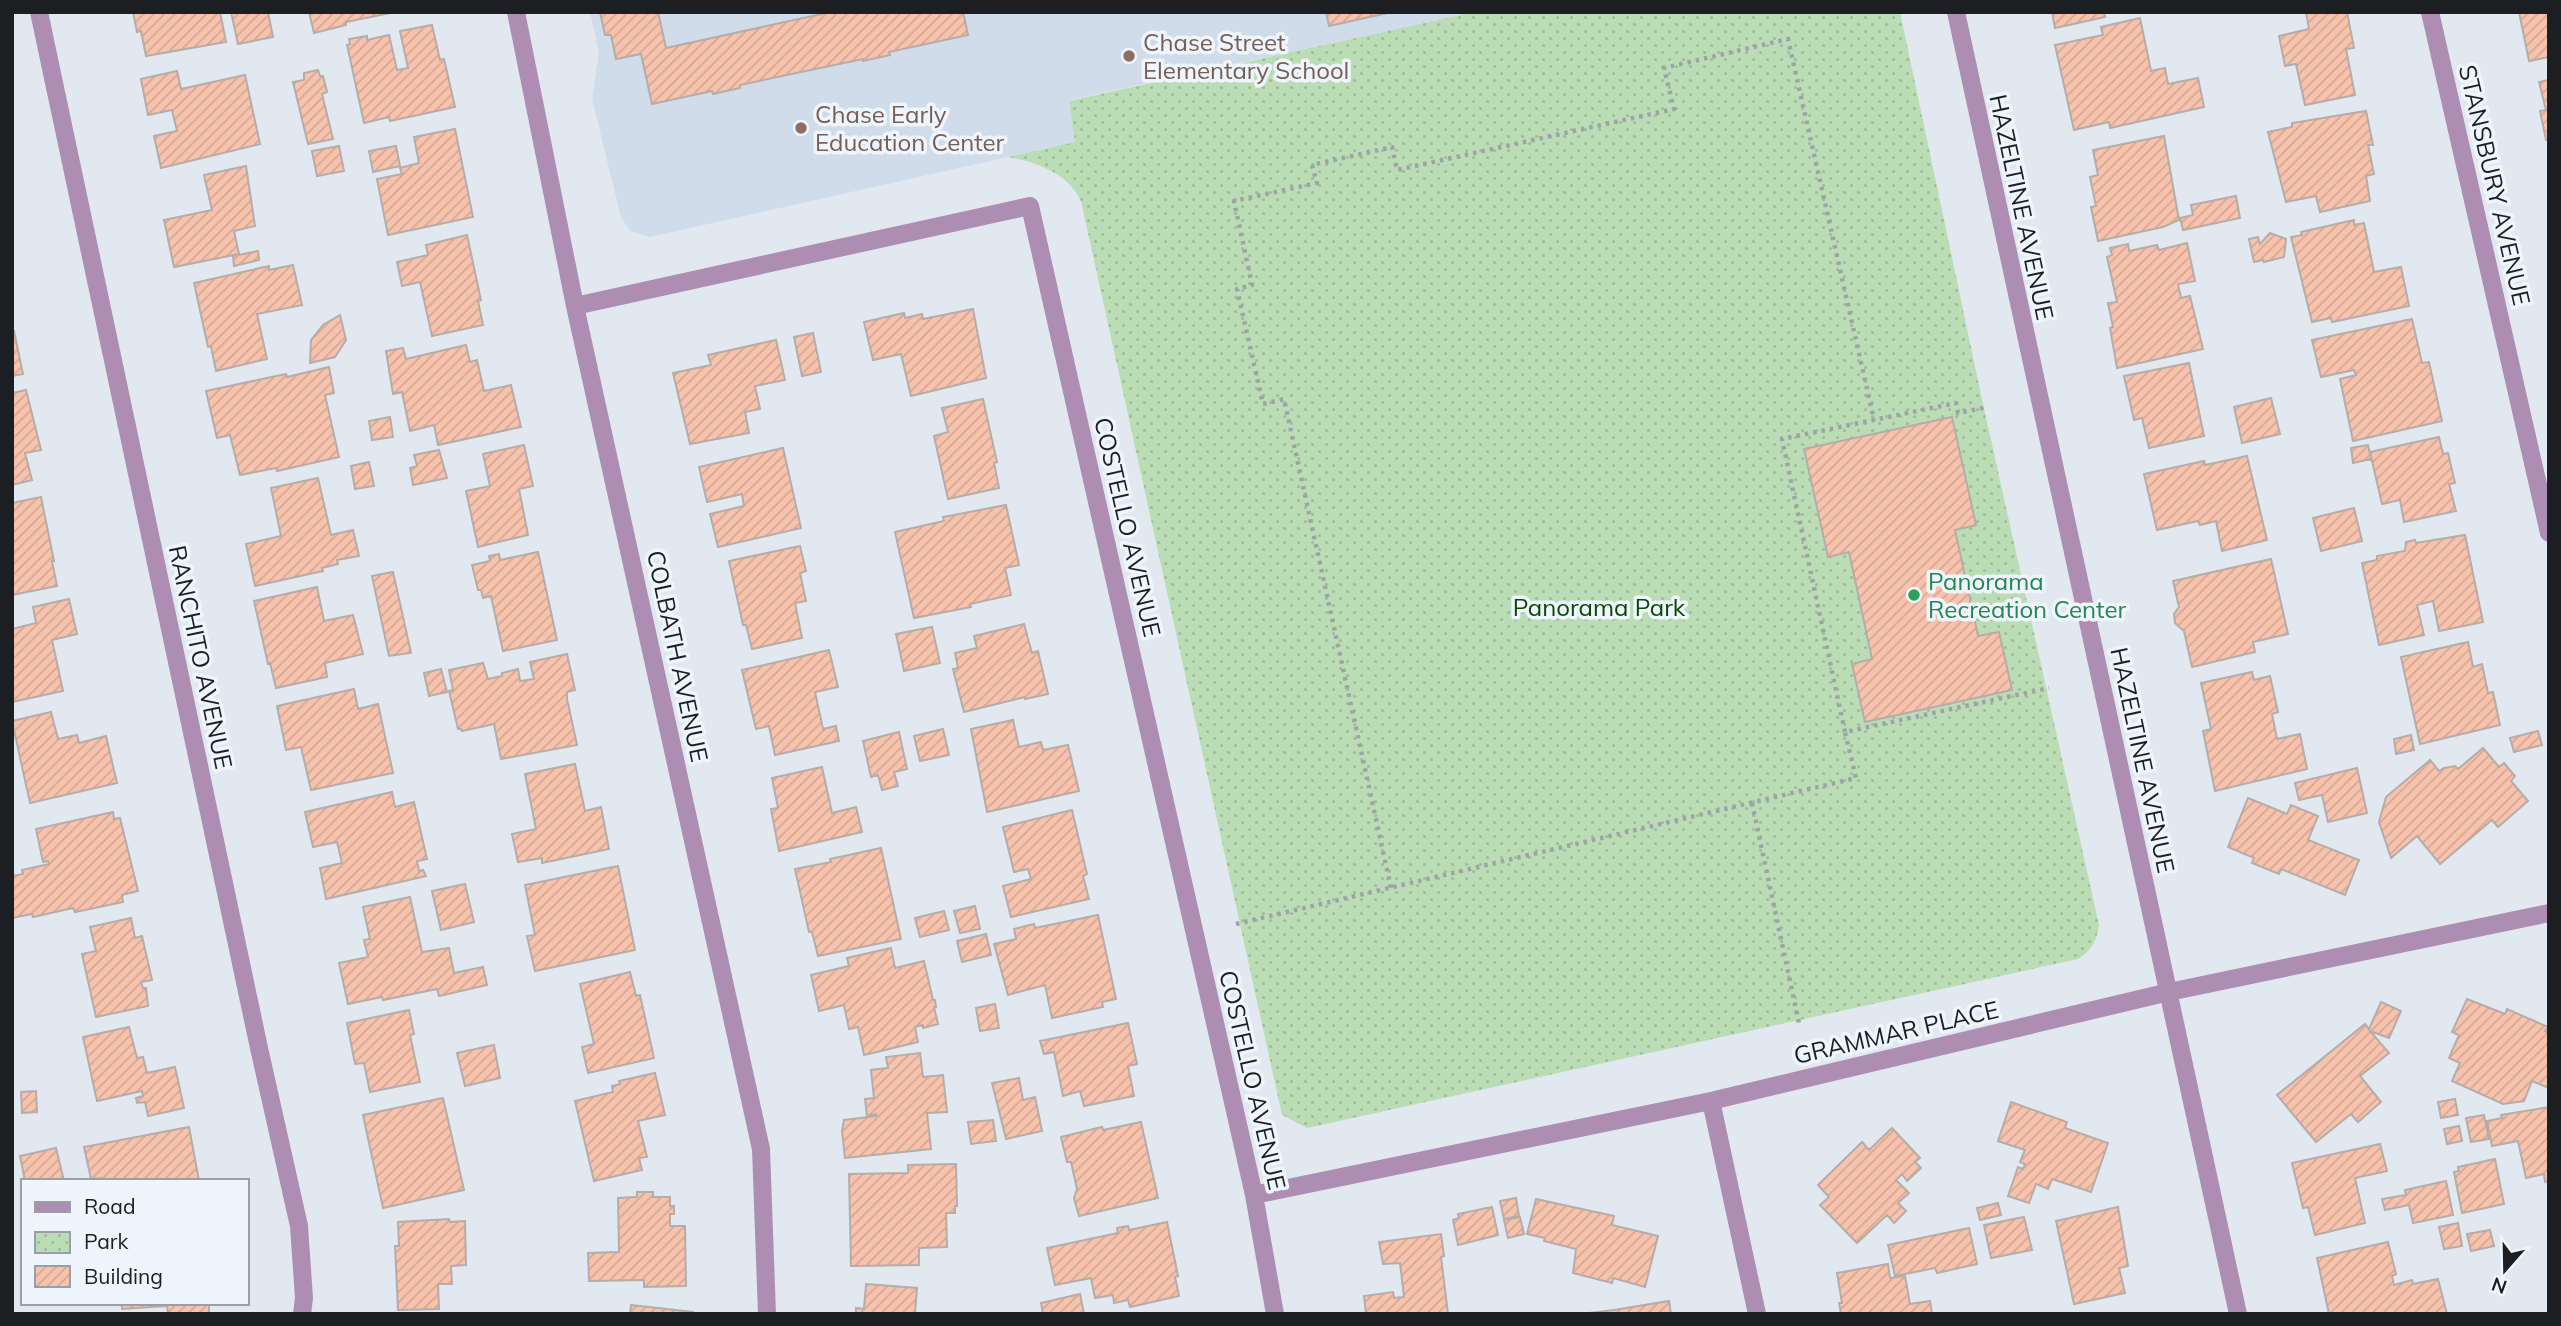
<svg xmlns="http://www.w3.org/2000/svg" width="2561" height="1326" font-family="Mulish,sans-serif">
<defs>
<pattern id="park-dots" width="8" height="8" patternUnits="userSpaceOnUse" patternTransform="scale(1.75)"><rect width="8" height="8" fill="#bbddb5"/><path d="M2 2h.1M6 6h.1" fill="none" stroke="#a0bd9b" stroke-width="1.8" stroke-linecap="round"/></pattern>
<pattern id="building-hatch" width="6" height="6" patternUnits="userSpaceOnUse" patternTransform="scale(1.75)"><rect width="6" height="6" fill="#f8c3ad"/><path d="M-1 1l2-2M0 6l6-6M5 7l2-2" fill="none" stroke="#d4a795"/></pattern>
</defs>
<rect width="100%" height="100%" fill="#e1e8f0"/>
<path fill="#d0dcea" d="M590,12H1474L1070,100L1075,142L650,237L630,231L621,217L592,99L599,53Z"/>
<path fill="url(#park-dots)" d="M1474,12H1900L1983,404L2099,925C2097,941 2091,951 2078,959L1307,1128L1282,1115L1081,201C1068,173 1036,162 1008,157L1075,142L1069,101Z"/>
<path fill="url(#building-hatch)" stroke="#b6aca8" stroke-width="2" d="M133,12H220L226,42L146,56L141,31L137,32Z
M231,12H268L273,37L238,44Z
M309,12H391V13L346,22V25L314,33Z
M600,12H658L666,48L831,12H963L968,35L889,52L890,55L863,61V59L740,85V88L713,94L712,91L652,104L641,54L616,59L611,35H605Z
M1326,12H1392L1329,26Z
M2052,12H2104L2105,17L2055,28Z
M2306,12H2347L2354,48L2346,49L2355,95L2305,105L2296,64L2285,66L2279,36L2309,29Z
M2519,12H2549V57L2529,61Z
M2140,18L2151,71L2165,68L2168,84L2198,78L2204,107L2110,128L2109,122L2074,130L2055,45L2103,35L2101,27Z
M432,25L440,60L444,59L455,107L390,121L389,117L364,123L347,45L350,44L349,39L367,36V40L389,35L397,70L408,68L400,31Z
M318,70L320,76H323L327,92L322,94L333,139L308,144L293,82L304,80V73Z
M177,71L181,89L245,75L260,144L161,168L154,136L177,131L172,110L148,115L141,79Z
M2549,80V140H2546L2540,111L2546,110L2539,82Z
M2366,111L2373,145H2368L2374,174L2366,176L2370,201L2320,212L2316,196L2286,202L2268,132L2292,127V123Z
M455,129L473,217L388,235L377,179L402,174L400,168L419,163L414,137Z
M2164,136L2179,220L2163,227L2098,241L2091,207L2096,206L2090,177L2098,175L2093,150Z
M339,146L344,171L317,176L312,151Z
M396,146L400,166L373,172L369,151Z
M246,166L255,226L234,231L239,254L174,267L164,220L212,210L204,175Z
M2236,196L2240,218L2183,230L2180,218L2193,215L2191,205Z
M2354,220V225L2364,223L2374,272L2401,267L2409,306L2332,322L2331,318L2312,322L2291,237L2302,235L2301,232Z
M2270,233L2286,239L2284,257L2264,262L2263,260L2254,262L2249,239L2258,237L2260,244Z
M467,235L481,300L478,301L483,325L432,336L420,282L402,286L397,262L428,255L426,245Z
M2187,243L2195,281L2178,284L2181,298L2190,296L2203,349L2117,368L2110,328L2113,327L2108,303L2117,302L2107,257L2112,255L2110,248L2128,244L2129,251L2157,245L2159,250Z
M258,251L259,260L234,266L233,256Z
M293,265L302,305L257,314L267,359L216,371L211,346L208,347L194,283L269,266V270Z
M973,309L986,378L911,396L901,354L873,360L864,322L904,313L905,318L922,314L923,319Z
M340,315L346,340L335,357L310,363L311,340L323,325Z
M2412,319L2422,363L2429,362L2442,421L2353,441L2340,379L2356,375L2354,370L2321,377L2312,340Z
M14,331L23,374L12,376V332Z
M813,333L821,372L802,376L794,337Z
M776,340L785,380L755,386L760,409L745,412L749,433L690,444L673,373L711,365L708,355Z
M466,345L470,362L477,360L484,391L511,385L521,427L438,445L434,425L410,431L402,392L393,394L386,351L403,348L406,359Z
M2189,363L2204,436L2149,448L2142,418L2134,420L2124,376Z
M329,367L334,393L325,395L339,457L277,471L276,468L240,475L230,435L217,438L206,391L286,374L287,377Z
M26,390L41,450L25,453L32,480L12,485V393Z
M2271,398L2280,434L2242,443L2234,407Z
M983,399L997,462L994,463L999,488L948,499L934,436L948,432L942,408Z
M390,417L393,437L372,440L369,421Z
M1952,417L1976,525L1955,530L1978,636L1999,632L2012,690L1865,722L1852,664L1872,659L1849,552L1828,557L1804,449Z
M2439,437L2443,454L2448,453L2455,483L2449,484L2456,511L2404,522L2400,500L2382,504L2370,452Z
M524,445L533,486L519,489L528,535L478,547L466,491L490,486L483,454Z
M2368,445L2371,459L2353,463L2351,448Z
M783,448L801,528L718,547L710,514L744,506L742,494L707,502L699,467Z
M439,450L447,478L413,485L410,468L417,466L414,455Z
M2247,456L2267,540L2222,551L2216,521L2200,525L2198,521L2157,530L2144,474L2204,461L2205,465Z
M369,462L374,486L355,489L351,466Z
M318,478L331,535L353,530L359,556L337,560L338,564L322,568L323,571L255,586L246,544L281,536L271,488Z
M41,497L54,561H52L57,586L12,595V503Z
M1006,505L1019,565L1005,568L1011,595L970,604L971,607L914,618L895,532L944,521L943,517Z
M2354,508L2362,541L2321,551L2313,518Z
M2465,535L2483,622L2439,631L2433,601L2417,605L2424,635L2379,645L2362,563L2377,560V556L2405,551L2406,542L2415,540L2416,543Z
M800,546L806,571L800,573L806,601L795,603L802,638L752,649L746,625H743L729,561Z
M538,552L557,640L503,651L491,596L483,598L481,590H478L472,565L490,561L489,556L499,554L500,560Z
M2271,559L2288,634L2253,642L2255,652L2192,667L2184,631L2175,623L2174,614L2179,607L2173,581Z
M393,572L411,653L389,656L372,576Z
M317,587L324,621L353,615L363,654L325,663L327,677L276,688L270,663L268,664L254,601Z
M69,599L77,634L52,640L63,691L12,702V629L36,623L33,607Z
M1024,624L1032,653L1038,651L1048,694L1025,699V697L964,712L953,669L958,668L955,653L977,648L974,636Z
M932,627L940,663L904,671L896,634Z
M2468,642L2473,667L2482,664L2488,693L2493,692L2500,725L2420,744L2401,657Z
M829,650L838,687L815,692L823,729L836,726L839,741L775,755L769,726L756,729L742,670Z
M567,654L575,690L567,692V699L577,745L501,759L494,724L462,731L461,729H458L449,691L453,690L449,670L483,663L488,679L502,676V673L518,669L520,681L534,679L530,662Z
M441,669L447,692L429,696L424,673Z
M2252,672L2254,680L2270,676L2278,712L2272,714L2277,739L2300,734L2307,769L2215,791L2203,731L2211,729L2201,683Z
M354,689L358,709L378,704L393,773L311,790L301,747L286,750L277,706Z
M51,712L58,739L77,735L79,743L106,736L117,783L30,803L12,721Z
M1013,720L1019,747L1041,742L1043,750L1068,745L1079,791L987,812L971,729Z
M943,729L949,755L920,761L914,736Z
M2538,731L2542,745L2514,752L2510,738Z
M899,732L907,769L894,772L898,786L882,790L878,775L871,777L863,741Z
M2411,735L2414,750L2396,754L2394,739Z
M2483,748L2499,767L2504,763L2515,776L2511,781L2528,801L2498,827L2492,820L2440,864L2417,836L2391,858L2379,822L2386,797L2430,760L2439,771L2444,768L2455,766L2458,769Z
M575,764L585,811L601,807L609,849L542,863V858L518,862L512,834L536,829L525,774Z
M822,767L832,813L856,807L862,832L779,851L771,809L778,808L772,778Z
M2357,768L2367,813L2328,822L2322,795L2299,800L2295,783Z
M392,792L395,807L414,802L427,859L417,861L419,871L423,870L426,876L326,899L320,868L342,863L337,842L313,847L305,812Z
M2248,798L2287,814L2291,805L2318,816L2308,840L2359,860L2345,895L2281,869L2279,874L2252,863L2254,858L2228,847Z
M1072,810L1087,874L1083,876L1089,899L1011,917L1003,886L1031,879L1028,869L1014,872L1003,827Z
M113,812L114,819L120,818L138,891L122,895L123,902L75,912L73,908L33,917L32,914L12,918V876L23,874L22,870L49,864L48,861L43,862L36,829Z
M881,848L901,939L818,956L812,932H809L795,869L831,862L830,859Z
M618,866L635,950L535,971L527,936L535,935L525,885Z
M465,884L474,922L441,930L432,891Z
M410,897L422,952L449,948L454,973L483,967L487,985L439,996L437,989L383,1000L382,997L348,1004L339,963L368,957L364,940L370,939L363,907Z
M975,906L980,929L960,933L954,911Z
M944,911L949,930L920,937L915,918Z
M1098,915L1116,999L1102,1002L1103,1007L1052,1018L1045,985L1008,995L994,944L1016,939L1014,929L1034,924L1035,928Z
M131,918L135,938L142,936L152,980L141,982L143,988H146L148,1006L96,1017L82,954L96,951L90,927Z
M986,934L991,955L962,962L957,941Z
M891,948L895,968L924,961L933,1000H935L936,1007H934L938,1024L923,1028V1025L915,1027L918,1042L864,1055L858,1027L849,1029L844,1005L819,1011L811,975L849,966L847,958Z
M630,972L636,996L640,995L654,1058L588,1073L582,1047L594,1044L580,984Z
M2467,999L2505,1014L2507,1009L2548,1027L2545,1031L2549,1033V1088L2532,1081L2524,1101L2503,1104L2452,1081L2460,1063L2449,1058L2459,1035L2452,1032Z
M2381,1002L2401,1011L2389,1038L2370,1031L2389,1053L2360,1076L2381,1102L2358,1122L2351,1114L2316,1142L2277,1095L2365,1024L2369,1029Z
M995,1004L999,1028L980,1031L976,1008Z
M409,1010L414,1034L410,1035L420,1082L370,1092L364,1063L355,1064L347,1023Z
M1128,1023L1137,1064L1128,1066L1134,1096L1084,1106L1080,1091L1063,1096L1054,1052L1044,1054L1040,1041Z
M129,1027L137,1058L143,1057L147,1073L175,1067L184,1108L148,1116L145,1102L137,1103L136,1098L143,1096L142,1091L97,1101L83,1037Z
M494,1045L500,1078L465,1086L457,1053Z
M920,1053L923,1077L943,1075L947,1112L927,1113L931,1149L845,1158L842,1131L844,1120L877,1116L876,1114L867,1116L865,1099L874,1098L871,1070L888,1068L886,1057Z
M655,1073L665,1115L638,1121L647,1157L639,1158L642,1170L594,1181L575,1101L613,1092L612,1086L620,1084L619,1081Z
M1019,1078L1023,1100L1035,1097L1042,1131L1006,1139L992,1083Z
M36,1091L37,1112L22,1113L21,1092Z
M443,1098L464,1190L383,1208L363,1115Z
M2455,1099L2458,1115L2441,1118L2438,1102Z
M2011,1102L2067,1122L2065,1128L2108,1143L2091,1192L2052,1179L2048,1189L2036,1184L2029,1203L2008,1196L2018,1167L2023,1169L2025,1164L2020,1162L2025,1150L1998,1141Z
M2549,1107V1181L2545,1182L2544,1174L2526,1178L2518,1141L2492,1146L2487,1121L2502,1118L2501,1115Z
M2484,1115L2489,1139L2471,1142L2466,1118Z
M993,1120L996,1141L971,1144L968,1122Z
M1141,1122L1158,1198L1079,1216L1074,1198L1077,1189L1071,1162H1067L1061,1137L1102,1127L1103,1130Z
M2459,1126L2462,1141L2447,1144L2444,1129Z
M189,1127L199,1181H102L101,1178L91,1179L84,1147Z
M1892,1128L1920,1158L1915,1162L1921,1168L1907,1181L1902,1174L1896,1180L1909,1193L1898,1203L1906,1211L1894,1223L1887,1215L1857,1243L1820,1205L1829,1197L1818,1185L1862,1142L1869,1150Z
M2380,1144L2387,1171L2355,1178L2365,1223L2315,1235L2308,1207L2303,1208L2292,1163Z
M56,1148L64,1181H25L20,1156Z
M2495,1159L2504,1204L2462,1213L2454,1172L2459,1171L2458,1167Z
M956,1164L957,1206H955V1213H946L947,1247L919,1248V1265L851,1266L849,1174L908,1173V1165Z
M2446,1181L2453,1215L2413,1223L2409,1205L2385,1210L2382,1199L2406,1195L2405,1190Z
M637,1192H653V1197H670V1206H674V1214H670V1226H685L686,1286L644,1287V1280L589,1281L588,1253L619,1252L618,1198L637,1197Z
M1516,1198L1519,1216L1504,1219L1500,1201Z
M1536,1199L1614,1216L1612,1225L1658,1236L1645,1287L1613,1278L1612,1283L1573,1273L1576,1249L1544,1241L1545,1238L1527,1234Z
M1998,1203L2001,1215L1980,1220L1977,1208Z
M1492,1207L1498,1235L1458,1245L1453,1220L1459,1218L1458,1214Z
M2118,1207L2128,1266L2119,1268L2125,1293L2074,1304L2056,1221Z
M1520,1217L1524,1234L1508,1238L1504,1220Z
M2024,1217L2032,1250L1991,1258L1984,1225Z
M449,1219L450,1222L465,1221L466,1265L451,1266L452,1284H438L439,1309L398,1310L395,1246H399L398,1222Z
M1167,1222L1178,1276L1175,1277L1179,1296L1130,1307L1128,1300L1114,1303L1113,1295L1095,1298L1091,1278L1055,1285L1047,1248L1118,1233L1117,1228L1128,1226L1129,1230Z
M2458,1223L2462,1246L2444,1249L2439,1227Z
M1969,1228L1977,1264L1937,1273L1935,1268L1895,1276L1888,1245Z
M2490,1230L2494,1246L2471,1251L2467,1234Z
M1441,1234L1444,1256L1441,1257L1448,1314H1366L1364,1296L1393,1292L1394,1298L1404,1297L1400,1263L1383,1264L1379,1242Z
M2388,1242L2396,1274L2392,1276L2394,1285L2412,1280L2413,1284L2438,1279L2447,1314H2329L2317,1258Z
M1888,1264L1890,1278L1905,1276L1910,1304L1930,1301L1932,1314H1841L1839,1303H1842L1837,1273Z
M866,1284L917,1288L915,1314H856V1308L864,1309Z
M1080,1294L1084,1314H1043L1041,1303Z
M1669,1301L1671,1314H1581L1614,1310Z
M122,1303H209V1314H168L167,1306L122,1309Z
M631,1305L693,1312V1314H630Z"/>
<g fill="none" stroke-linecap="round" stroke-linejoin="round">
<path stroke="#9ea3a9" stroke-width="4.5" stroke-dasharray="3.5 5" stroke-linecap="butt" d="M1845,732L1782,439L1956,403L1958,413L1988,407
M1752,803L1799,1023
M1391,888L1284,399L1263,404L1237,289L1252,285L1234,201L1317,183L1312,165L1392,147L1397,170L1674,109L1664,68L1788,39L1874,420
M1236,924L1856,778L1845,732L2049,688"/>
<path stroke="#ad8db2" stroke-width="18" d="M39,12L259,1048L299,1226L304,1298L302,1314
M516,12L575,306L761,1149L767,1314
M2430,12L2549,533
M575,306L1030,206L1254,1195L1275,1314
M1711,1101L1757,1314
M1254,1195L1711,1101L2169,992L2549,913"/>
<path stroke="#ad8db2" stroke-width="18" d="M1956,12L2238,1314"/>
</g>
<g fill="#8d6e63" stroke="#eef5fd" stroke-width="2.5">
<circle cx="1129" cy="56" r="7"/>
<circle cx="801" cy="128" r="7"/>
</g>
<circle fill="#2e9e5b" stroke="#eef5fd" stroke-width="2.5" cx="1914" cy="595" r="7"/>
<g text-anchor="middle" dominant-baseline="central" stroke-width="7" stroke-linejoin="round" paint-order="stroke">
<g font-size="24" fill="#785e54" stroke="#eef5fd" text-anchor="start">
<text x="1143" y="42">Chase Street<tspan x="1143" dy="28">Elementary School</tspan></text>
<text x="815" y="114">Chase Early<tspan x="815" dy="28">Education Center</tspan></text>
</g>
<g font-size="24" fill="#1c1e21" stroke="#eef5fd">
<text transform="translate(2495 185) rotate(77)">STANSBURY AVENUE</text>
<text transform="translate(2022 207) rotate(78)">HAZELTINE AVENUE</text>
<text transform="translate(1128 527) rotate(77)">COSTELLO AVENUE</text>
<text transform="translate(678 656) rotate(78)">COLBATH AVENUE</text>
<text transform="translate(201 657) rotate(78)">RANCHITO AVENUE</text>
<text transform="translate(2143 760) rotate(78)">HAZELTINE AVENUE</text>
<text transform="translate(1896 1032) rotate(-13)">GRAMMAR PLACE</text>
<text transform="translate(1253 1080) rotate(77)">COSTELLO AVENUE</text>
</g>
<g font-size="24" fill="#27864d" stroke="#eef5fd" text-anchor="start">
<text x="1928" y="581">Panorama<tspan x="1928" dy="28">Recreation Center</tspan></text>
</g>
<g font-size="24" fill="#0b4903" stroke="#eef5fd">
<text x="1599" y="607">Panorama Park</text>
</g>
</g>
<rect width="2561" height="1326" fill="none" stroke="#1c1e21" stroke-width="28"/>
<rect x="21" y="1179" width="228" height="126" fill="#eef5fd" stroke="#9a9fa5" stroke-width="2"/>
<rect x="35" y="1202" width="35" height="10" fill="#ad8db2" stroke="#9a9fa5" stroke-width="2"/>
<text x="84" y="1214" font-size="21" fill="#1c1e21">Road</text>
<rect x="35" y="1232" width="35" height="21" fill="url(#park-dots)" stroke="#9a9fa5" stroke-width="2"/>
<text x="84" y="1249" font-size="21" fill="#1c1e21">Park</text>
<rect x="35" y="1266" width="35" height="21" fill="url(#building-hatch)" stroke="#9a9fa5" stroke-width="2"/>
<text x="84" y="1284" font-size="21" fill="#1c1e21">Building</text>
<g transform="translate(2505 1270) rotate(200)" stroke="#eef5fd" stroke-width="5" paint-order="stroke">
<path d="M0-5L12 26L0 18L-12 26Z" fill="#1c1e21"/>
<text y="-10" font-size="19" font-weight="bold" text-anchor="middle" fill="#1c1e21">N</text>
</g>
</svg>
